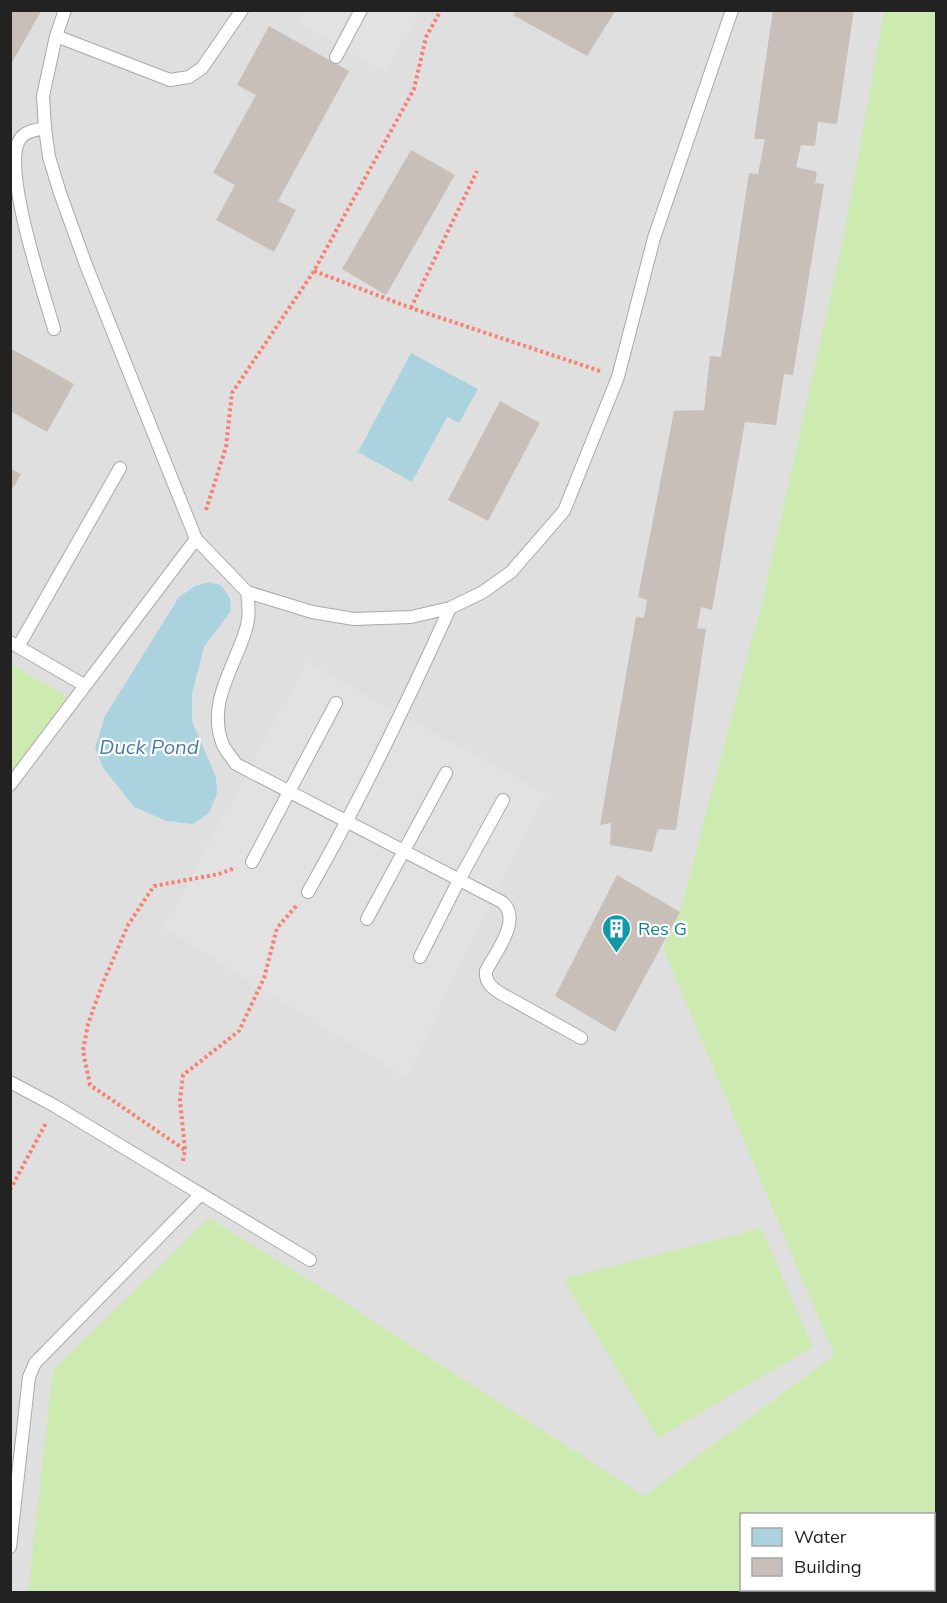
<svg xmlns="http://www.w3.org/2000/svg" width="947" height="1603" font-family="Mulish,sans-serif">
<rect width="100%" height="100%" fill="#f2efe9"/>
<path fill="#e0dfdf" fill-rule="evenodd" d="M11,11H936V1592H11ZM742,1514H934V1590H742Z"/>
<path fill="#cdebb0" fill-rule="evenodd" d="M884,11H936V1592H28L53,1370L209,1218L319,1286L644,1496L834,1355L663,948L680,911L762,602L845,230ZM742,1514H934V1590H742Z
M11,664L73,700L11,779Z
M761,1228L813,1347L658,1438L563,1279Z"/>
<path fill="#e2e2e2" d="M303,11H420L386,73L297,22Z
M306,662L546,794L406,1078L163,928Z"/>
<path fill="#aad3df" d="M411,353L478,389L459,423L447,417L412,482L358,452Z
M209,582L221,585L230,598L231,611L204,647L192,694V721L216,777L217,793L209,813L193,824L167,821L134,807L104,769L95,748L105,716L179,597L195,586Z"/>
<path fill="#c7bfb8" d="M10,10H42L10,66Z
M516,10H616L587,56L513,15Z
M773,10H854L837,124L818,122L815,146L801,145L796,167L817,172L815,183L824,184L793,375L784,374L776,425L745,422L712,610L701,607L697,628L706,629L676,830L658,829L652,852L610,845L611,823L600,825L636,617L644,618L647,600L638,597L674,411L704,410L710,356L721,357L749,173L758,174L765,139H754Z
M269,26L349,71L278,201L296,210L274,252L216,220L235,185L213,173L256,95L237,85Z
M411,150L455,175L386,295L342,269Z
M10,348L74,384L47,432L10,411Z
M500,401L540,423L488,521L448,500Z
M10,468L21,474L10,493Z
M617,875L680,912L615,1032L555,996Z"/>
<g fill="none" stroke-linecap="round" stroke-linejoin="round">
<defs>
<path id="service" d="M65,10L56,36L43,96L45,128L49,157L60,193L86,265L196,539L247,592L312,612L354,619L411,617L450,608L483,592L511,572L564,511L618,377L654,238L732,10
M56,36L170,80L189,77L202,68L242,10
M336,57L361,10
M45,128C36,130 25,131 20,139C1,167 44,293 54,329
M247,592C249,605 250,617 246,629C235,667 206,703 223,745C226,751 232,758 236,764L502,902C523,919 495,953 486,971C485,982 491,987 500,993L581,1038
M10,642L84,685
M18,647L120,468
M10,785L196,539
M252,862L336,703
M308,892C361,799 406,705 450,608
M367,919L446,773
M420,957L459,880L503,800
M10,1082L55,1106L310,1260
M10,1547L29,1377L35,1363L201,1194"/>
</defs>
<use href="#service" stroke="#a9a9a9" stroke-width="14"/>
<path stroke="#fa8072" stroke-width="4" stroke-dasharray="3 3" stroke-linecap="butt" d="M314,271L411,308L600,371
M411,308L477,171
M206,510L226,447L232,393L314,271L414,89L426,37L441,10
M185,1149L180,1101L183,1075L239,1031L264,978L277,928L297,905
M183,1161L185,1150L90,1085L83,1051L88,1024L102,985L128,925L154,886L219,874L235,868
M10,1190L46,1123"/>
<use href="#service" stroke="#fff" stroke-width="12"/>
</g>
<defs>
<symbol id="building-pin" viewBox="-11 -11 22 30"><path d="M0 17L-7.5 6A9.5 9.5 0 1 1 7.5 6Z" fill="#0f9aa8" stroke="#fff"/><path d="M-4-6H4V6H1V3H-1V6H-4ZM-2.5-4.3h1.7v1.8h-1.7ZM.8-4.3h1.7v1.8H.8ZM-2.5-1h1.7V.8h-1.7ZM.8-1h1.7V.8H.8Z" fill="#fff"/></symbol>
</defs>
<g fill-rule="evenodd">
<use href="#building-pin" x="600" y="912" width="33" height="45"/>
</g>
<g text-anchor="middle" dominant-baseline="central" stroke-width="4.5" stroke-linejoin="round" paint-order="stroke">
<g font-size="18" fill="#0d838f" stroke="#fff" text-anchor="start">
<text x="638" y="928">Res G</text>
</g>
<g font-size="20" font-style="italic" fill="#4a7aab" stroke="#fff">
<text x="149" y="746">Duck Pond</text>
</g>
</g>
<rect width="947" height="1603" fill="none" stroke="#222222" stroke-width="24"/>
<rect x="740" y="1513" width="195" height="78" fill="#ffffff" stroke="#a7a7a7" stroke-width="1.5"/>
<rect x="752" y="1528" width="30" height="18" fill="#aad3df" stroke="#a7a7a7" stroke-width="1.5"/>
<text x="794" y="1543" font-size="18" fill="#222222">Water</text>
<rect x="752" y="1558" width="30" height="18" fill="#c7bfb8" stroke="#a7a7a7" stroke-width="1.5"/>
<text x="794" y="1573" font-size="18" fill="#222222">Building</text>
</svg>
